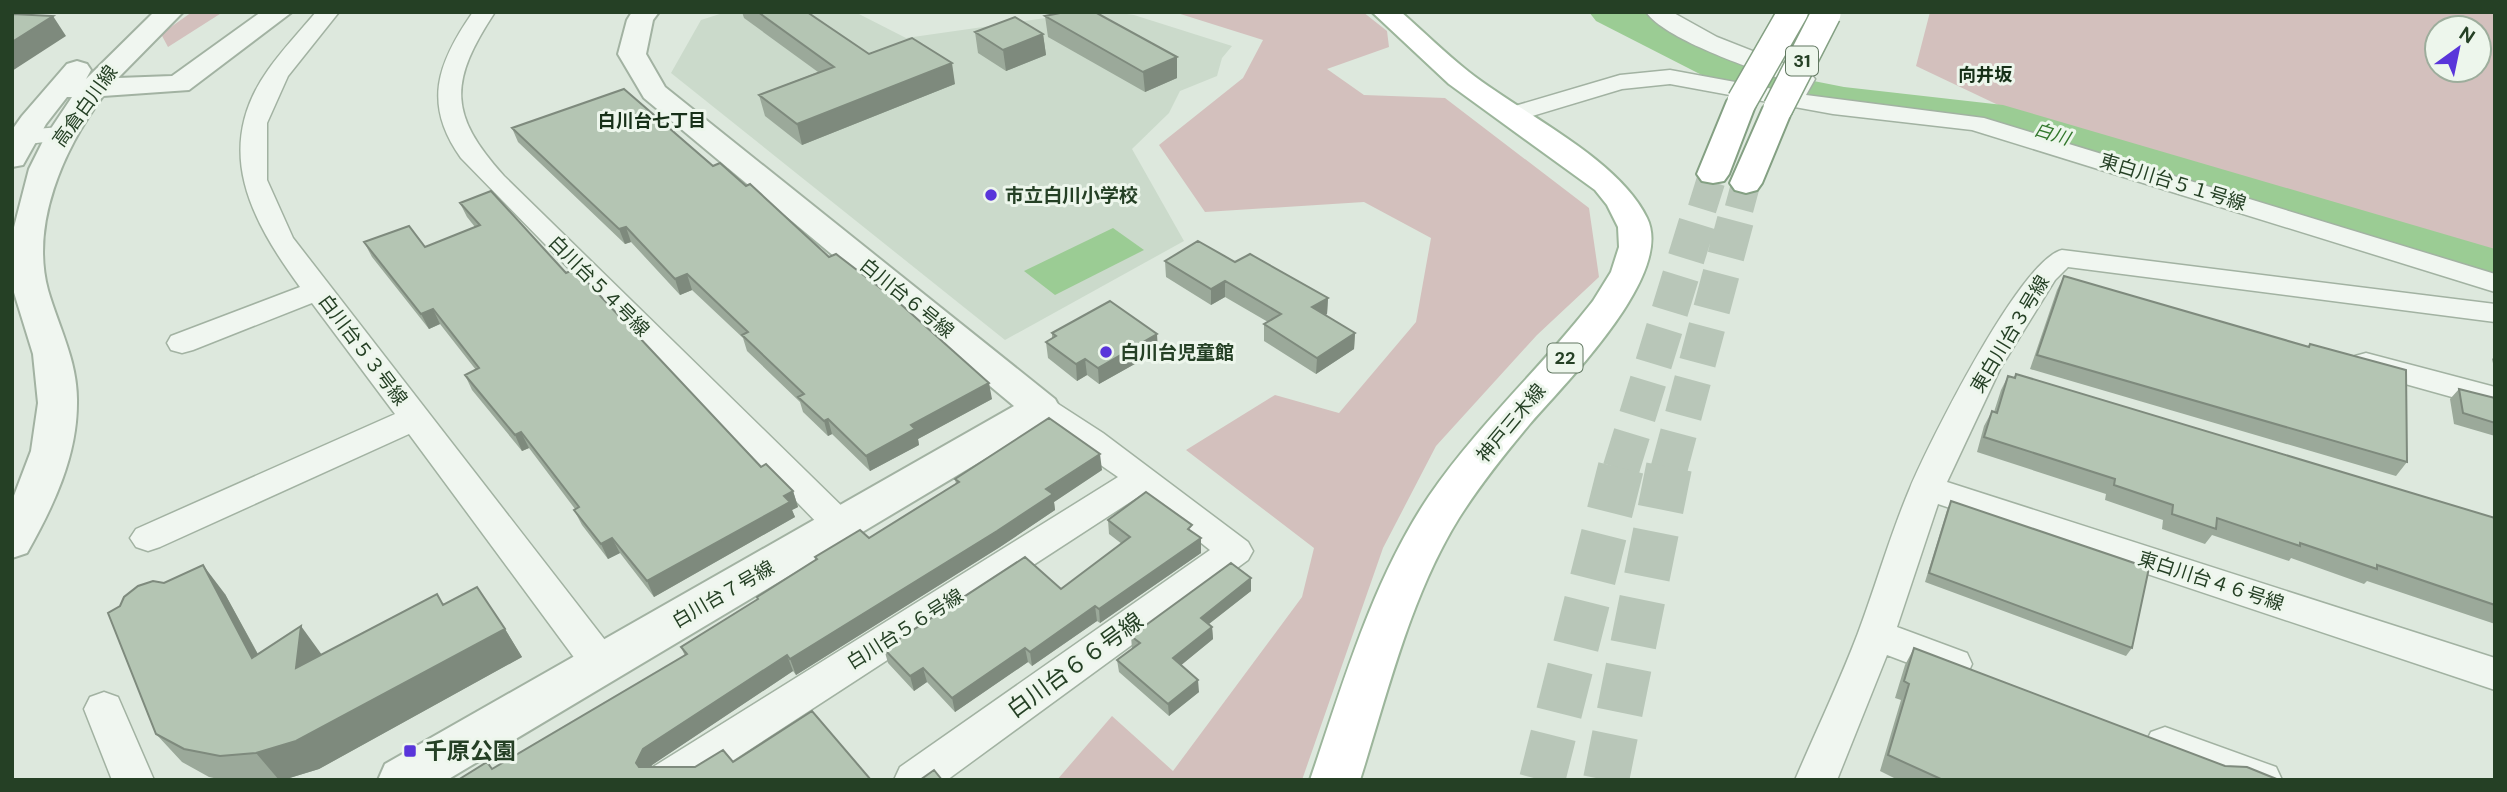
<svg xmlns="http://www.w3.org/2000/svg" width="2507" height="792" font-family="'DM Sans','Noto Sans JP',sans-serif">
<rect width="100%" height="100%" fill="#dde8dd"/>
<path fill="#cbdacb" d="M726,12H855L906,38L1087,12H1113L1134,15L1232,46L1222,58L1217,76L1180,91L1169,113L1132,149L1184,241L1005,340L671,73L701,20Z"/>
<path fill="#d3c0bd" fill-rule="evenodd" d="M192,12H223L168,47L161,34Z
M1174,12H1363L1387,31L1389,47L1327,69L1364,95L1445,98L1589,208L1599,277L1537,335L1436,446L1383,548L1302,780H1057L1112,716L1173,771L1302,597L1314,548L1186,450L1275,395L1339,413L1416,322L1431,238L1364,202L1205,212L1159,145L1243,78L1263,40Z
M1930,12H2495V258L2036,123L1916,66ZM2437,28H2479V70H2437Z"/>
<path fill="#9bcc94" d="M1113,228L1144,250L1055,295L1024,271Z"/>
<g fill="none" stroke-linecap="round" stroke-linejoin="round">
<path fill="#9bcc94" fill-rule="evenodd" d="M1589,12H1646L1768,72L1844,87L2003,105L2495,249V284L1981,129L1844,115L1737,93L1596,21Z"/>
<path stroke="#b8c6b8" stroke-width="29" stroke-dasharray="29 15" stroke-linecap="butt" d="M1702,209L1713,174
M1739,209L1746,183"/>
<path stroke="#b8c6b8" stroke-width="37" stroke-dasharray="37 18" stroke-linecap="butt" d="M1621,469L1702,207
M1669,469L1739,207"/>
<path stroke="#b8c6b8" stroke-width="46" stroke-dasharray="46 23" stroke-linecap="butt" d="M1542,780L1621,467
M1606,780L1669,467"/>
<defs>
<path id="minor" d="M316,12H339L288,76L267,123V180L293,238L615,653L620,664L615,675L601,680L587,675L409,434L160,547L148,551L136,547L130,538L136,529L395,414L312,303L193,350L182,353L171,350L167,343L171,336L300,287C251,220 212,149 268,70C282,50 300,31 316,12Z
M473,12H495C449,82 448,114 504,176L853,517L858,526L853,535L841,539L829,535L461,158C422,104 438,62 473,12Z
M1646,12H1672L1717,37L1811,74L1815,79L1806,95L1984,118L2495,274V292L1972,130L1833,114L1670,84L1622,89L1519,120H1501L1498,115L1501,110L1620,75L1670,70L1784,91L1789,82C1755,69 1667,41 1646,12Z
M60,127L69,129L72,134L69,139L12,146V131Z
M2062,250L2495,304V322L2068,267L2055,280L2000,369L1947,482L2495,658V690L1938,504L1897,627L1967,653L1972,664L1967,675L1953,680L1887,655L1837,780H1795C1816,731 1839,683 1858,633C1876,585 1890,535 1910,488C1929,443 2020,260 2062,250Z
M2366,353L2495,387V409L2355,370L2351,363L2355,356Z
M1041,397L1052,400L1103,433L1248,542L1253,551L1248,560L947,780H894L900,767L1210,550L1141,495L703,780H647L653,767L1118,477L1030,416L1025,408L1030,400Z
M104,692L118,697L154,780H112L84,709L90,697Z
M2165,727L2276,767L2282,780H2212L2151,756L2145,744L2151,732Z"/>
<path id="tertiary" d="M154,12H183L118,78L172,76L261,12H292L189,90L103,96C64,148 30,224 48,290C59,328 78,362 77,403C77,457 53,507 27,553L12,558V501L31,451L38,403L33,354L12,286V235L29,169L44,139L72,97H67L46,124L23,165L12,167V130L22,116L67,64L77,61L87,64L91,70L86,79Z
M632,12H659L653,20L646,54L665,87L1055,399L1060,408L1055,417L447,780H378L385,764L1014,406L644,98L618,54L627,20Z"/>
<path id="primary" d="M1372,12H1401C1424,32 1445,53 1469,72C1521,113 1618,158 1647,218C1675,275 1565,383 1529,425C1504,455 1480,485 1459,518C1410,597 1388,692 1360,780H1310C1343,684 1372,581 1429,496C1477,426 1541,368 1593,301L1611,272L1619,247L1618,227L1607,205L1595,190L1449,84Z"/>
<path id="motorway" d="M1742,92L1752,95L1757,101L1729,174L1724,181L1713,183L1702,181L1697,174L1727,101L1732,95Z
M1778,99L1788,102L1793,108L1762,183L1757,190L1746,193L1735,190L1730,183L1763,108L1768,102Z"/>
</defs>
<use href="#minor" stroke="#a2b2a2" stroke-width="3"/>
<use href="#tertiary" stroke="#a2b2a2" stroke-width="4"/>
<use href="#primary" stroke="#9cb59b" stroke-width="4"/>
<use href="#motorway" stroke="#84a083" stroke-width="4"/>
<use href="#minor" fill="#f0f6f0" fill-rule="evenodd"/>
<use href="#tertiary" fill="#f0f6f0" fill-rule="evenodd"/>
<use href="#primary" fill="#fff" fill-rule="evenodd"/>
<use href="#motorway" fill="#fff" fill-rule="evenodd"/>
<defs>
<path id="motorway-bridge" d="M1742,101L1793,12
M1778,108L1826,14"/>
</defs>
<use href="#motorway-bridge" stroke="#84a083" stroke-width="32" stroke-linecap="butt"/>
<use href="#motorway-bridge" stroke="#fff" stroke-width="29"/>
</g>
<path fill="#9ba99a" d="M742,12H807L869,54L955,84L802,145L765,116L759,95L818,72L744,18Z
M1045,16L1177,78L1145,92L1048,37Z
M975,32L1043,34L1046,55L1006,71L978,53Z
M512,128L713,166L829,257L992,399L918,439L919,445L870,471L832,434L828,436L803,412L800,402L747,351L743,338L692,290L680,295L631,242L625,244L518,142Z
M460,203L566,273L761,467L793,491L798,507L792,510L795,517L654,597L620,553L608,559L582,525L574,510L575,509L529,448L522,451L472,390L465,375L476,370L440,324L429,329L372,257L364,242L425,247L475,227L467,217Z
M1165,261L1235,262L1328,298L1327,314L1325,315L1355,333L1354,349L1316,374L1264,341V324L1268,322L1225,297L1211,305L1166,277Z
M2064,276L2308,347L2310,344L2407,462L2396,476L2030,369L2057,290Z
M1052,333L1158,351L1099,384L1087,375L1077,381L1048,358L1046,342L1052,338Z
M2495,356V372L2492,359Z
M2016,374L2495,518V624L2367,581L2364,584L2291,558L2289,561L2212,535L2205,544L2162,529L2163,520L2105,500L2106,494L1977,452L1984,426L1992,411L1994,412L2001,390L2008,376L2014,378Z
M2459,389L2495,398V436L2454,424L2450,399Z
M1102,470L1054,502L1055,510L1000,547L796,675L793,671L652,765L651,767H695L733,762L871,780L492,769L685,656L681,647L758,599L757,597L816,560L815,557L869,538L956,484L955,479Z
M1951,501L2132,648L2126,656L1925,582L1947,510Z
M1108,520L1192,532L1201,553L1100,623L1097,621L1032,666L1028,662L955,712L927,682L914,691L888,663L884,649L1061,589L1122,544L1109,534Z
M1251,578V591L1209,624L1212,627L1213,639L1181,665L1199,692L1169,716L1119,672L1117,660L1132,649L1131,636Z
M225,594L258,654H322L444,604L505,629L522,657L319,769L283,780H223L209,777L182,762L156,734Z
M1914,648L2225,766L2279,780H1898L1880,771L1901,700L1895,698L1905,665Z"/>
<path fill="#7e8a7d" d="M53,16L66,36L12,71V42Z
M1043,34L1046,55L1006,71L1003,50Z
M1177,57V78L1145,92L1143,72Z
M952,63L955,84L802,145L797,124Z
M626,227L631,242L625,244L619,229Z
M687,274L692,290L680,295L675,279Z
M1225,281V297L1211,305V289Z
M1328,298L1327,314L1312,323V307Z
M433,309L440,324L429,329L421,314Z
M1355,333L1354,349L1316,374L1317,358Z
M1157,334L1158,351L1099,384L1098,368Z
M1085,359L1087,375L1077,381L1076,364Z
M989,383L992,399L918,439L919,445L870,471L866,456L911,425Z
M828,419L832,434L828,436L824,421Z
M521,432L529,448L522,451L515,435Z
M1100,454L1102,470L1054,502L1055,510L1000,547L796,675L790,659Z
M793,491L798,507L792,510L795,517L654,597L647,581Z
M612,538L620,553L608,559L601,544Z
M1201,538V553L1100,623L1099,609Z
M203,565L225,594L275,686L252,658Z
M1251,578V591L1201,630V618Z
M1095,606L1097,621L1032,666L1030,652Z
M301,626L322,655L296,668Z
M1212,627L1213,639L1174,671L1173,658Z
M505,629L522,657L319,769L283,780H279L256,753Z
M1025,648L1028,662L955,712L952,698Z
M787,655L793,671L652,765L645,779L636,763L643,749Z
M923,668L927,682L914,691L910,676Z
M1198,680L1199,692L1169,716L1168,704Z"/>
<path fill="#b4c5b3" stroke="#7e8a7d" stroke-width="2" d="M758,12H807L869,54L912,38L952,63L797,124L759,95L834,67Z
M1065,12H1095L1177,57L1143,72L1045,16Z
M12,14L53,16L12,42Z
M1015,17L1043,34L1003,50L975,32Z
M624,89L713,166L720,163L746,186L750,184L829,257L836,254L896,300L989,383L911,425L915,429L866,456L828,419L824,421L798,397L804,394L742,335L748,332L687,274L675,279L626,227L619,229L512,128Z
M491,191L566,273L575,269L761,467L766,464L793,491L784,496L790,502L647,581L612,538L601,544L574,510L579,507L521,432L515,435L465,375L479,368L433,309L421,314L364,242L409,226L425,247L480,225L460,203Z
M1198,241L1235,262L1250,254L1328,298L1312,307L1355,333L1317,358L1264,324L1281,314L1225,281L1211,289L1165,261Z
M2064,276L2309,347L2310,344L2406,370L2407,462L2037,355Z
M1110,301L1157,334L1098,368L1085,359L1076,364L1046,342L1056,336L1052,333Z
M2016,374L2495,518V605L2377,565V569L2300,543V546L2217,518L2216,529L2172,514L2173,505L2114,485L2115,479L1984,437L1992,411L1997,413L2008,376L2015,378Z
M2459,389L2495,398V423L2463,413Z
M1049,418L1100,454L1046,489L1053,494L997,531L790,659L787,655L643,749L636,763L639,767H695L723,750L733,762L812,711L871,780H458L487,762L492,769L687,654L681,647L758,599L757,597L817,559L815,557L860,530L869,538L959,482L955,479Z
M1146,492L1192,525L1188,529L1201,538L1099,609L1095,606L1030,652L1025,648L952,698L923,668L910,676L884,649L1025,557L1061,589L1130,537L1108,520Z
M1951,501L2149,568L2132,648L1929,573Z
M1231,563L1251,578L1201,618L1212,627L1173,658L1198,680L1168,704L1117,660L1140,643L1131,636Z
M203,565L252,658L301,626L296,668L437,594L443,605L477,587L505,629L296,741L256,753L220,756L184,749L156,734L108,613L120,606L124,597L138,586L153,581L164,583Z
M1914,648L2225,766L2247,767L2279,780H1943L1888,755L1909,684L1904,681Z
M934,770L942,780H920Z"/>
<g fill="#5935da" stroke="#edf6ec" stroke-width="2.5">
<circle cx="991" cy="195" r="7"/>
<circle cx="1106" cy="352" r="7"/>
<rect x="403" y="744" width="14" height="14" rx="3.5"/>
</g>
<g text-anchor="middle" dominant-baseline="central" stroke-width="6" stroke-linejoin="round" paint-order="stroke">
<g fill="#edf6ec" stroke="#617761" stroke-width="2">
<rect x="1786" y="46.5" width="32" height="29" rx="5"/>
<rect x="1547.5" y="343.5" width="35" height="29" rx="5"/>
</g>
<g font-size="18" font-weight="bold" fill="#254025">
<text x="1802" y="61">31</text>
<text x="1565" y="358">22</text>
</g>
<g font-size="18" font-weight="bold" fill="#173018" stroke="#edf6ec">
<text x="1985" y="75">向井坂</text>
<text x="652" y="121">白川台七丁目</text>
</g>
<g font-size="18" font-style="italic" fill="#32772c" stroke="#edf6ec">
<text transform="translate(2052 134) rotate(17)">白川</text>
</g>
<g font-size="19" fill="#254025" stroke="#edf6ec">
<text transform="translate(85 106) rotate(-54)">高倉白川線</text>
<text transform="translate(2173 182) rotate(17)">東白川台５１号線</text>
<text transform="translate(599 286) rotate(45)">白川台５４号線</text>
<text transform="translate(907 298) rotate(39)">白川台６号線</text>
<text transform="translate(2010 334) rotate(-59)">東白川台３号線</text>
<text transform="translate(363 350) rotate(53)">白川台５３号線</text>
<text transform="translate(1511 423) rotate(-50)">神戸三木線</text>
<text transform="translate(2211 581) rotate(18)">東白川台４６号線</text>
<text transform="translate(723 594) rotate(-30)">白川台７号線</text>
<text transform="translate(905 629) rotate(-32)">白川台５６号線</text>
</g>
<g font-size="19" font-weight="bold" fill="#254025" stroke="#edf6ec" text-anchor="start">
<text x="1005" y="195">市立白川小学校</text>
<text x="1120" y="352">白川台児童館</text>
</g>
<g font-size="23" fill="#254025" stroke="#edf6ec">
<text transform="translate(1075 665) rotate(-36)">白川台６６号線</text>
</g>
<g font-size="23" font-weight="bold" fill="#254025" stroke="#edf6ec" text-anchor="start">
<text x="424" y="751">千原公園</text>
</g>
</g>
<rect width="2507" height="792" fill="none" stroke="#254025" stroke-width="28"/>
<g transform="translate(2458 49) rotate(33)"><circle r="33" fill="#edf6ec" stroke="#9dad9c" stroke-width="2"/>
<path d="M0-5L12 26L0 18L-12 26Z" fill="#5935da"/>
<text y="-10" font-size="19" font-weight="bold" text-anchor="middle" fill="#254025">N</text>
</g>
</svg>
